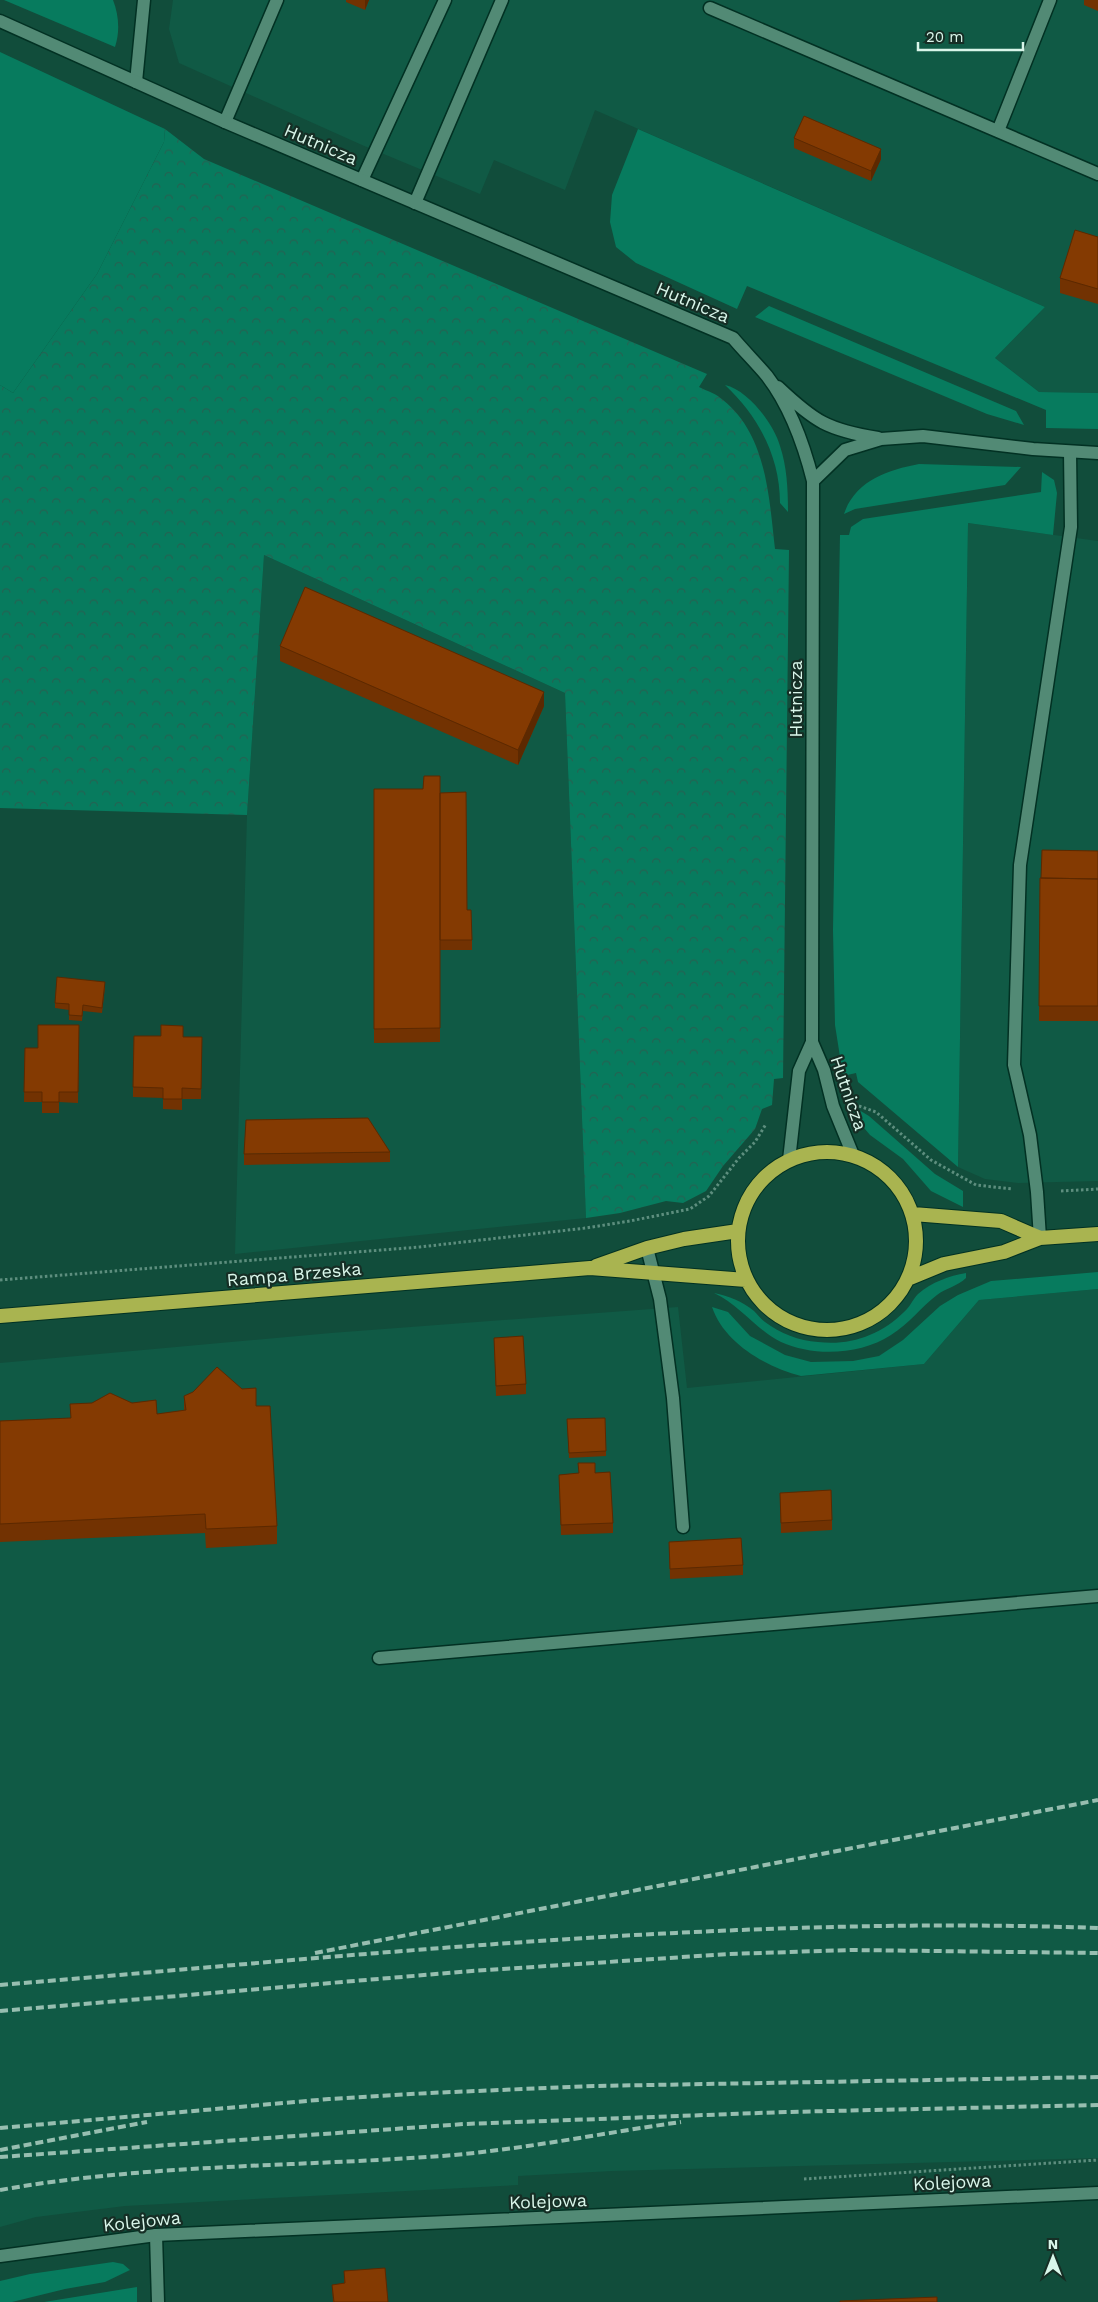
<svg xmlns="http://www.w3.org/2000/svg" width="1098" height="2302" font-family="'Work Sans',sans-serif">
<defs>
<pattern id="forest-crowns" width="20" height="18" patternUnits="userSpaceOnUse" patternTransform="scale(1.25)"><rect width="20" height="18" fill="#077b5e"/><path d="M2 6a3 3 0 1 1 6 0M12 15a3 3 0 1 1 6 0" fill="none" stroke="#246252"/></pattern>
</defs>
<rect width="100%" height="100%" fill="#114d3b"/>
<path fill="#105a45" d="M173,0H1098V393L1039,392L995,358L1045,307L595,110L565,190L494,160L480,194L362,145L179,63L169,29Z
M968,523L1098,541V1181L1018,1183L985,1179L958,1167Z
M264,555L565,693L586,1218L235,1254L247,815Z
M1098,1289V2158L612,2171L518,2176V2185L125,2206L36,2217L0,2227V1363L331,1333L678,1307L687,1388L924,1364L979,1300Z"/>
<path fill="#077b5e" d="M4,0H113C119,15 120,32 115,47Z
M0,52L165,129L164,142L97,274L13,393L0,385Z
M638,129L1045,307L995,358L1039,392L1098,393V429L1046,428V410L747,286L737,309L636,263L616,247L610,222L612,195Z
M769,306L1016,411L1024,425L987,414L755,317Z
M725,385C748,390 774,424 780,446C787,467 788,490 788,512L780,503C780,456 758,416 725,385Z
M919,464L1021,467L1005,485L855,509L844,514C855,481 887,470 919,464Z
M1042,472L1054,480L1057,493L1053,535L968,523L958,1167L858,1082L856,1073L843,1076L835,1025L833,930L840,535H849L851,527L863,519L1041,492Z
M859,1110L869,1116L935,1174L963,1191V1207L931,1191L903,1159L870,1135L859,1122L853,1111Z
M1098,1272V1289L979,1300L924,1364L801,1376C766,1367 724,1343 712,1307L728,1312L750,1336L785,1355L811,1362L853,1361L879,1356L903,1340L940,1306L958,1295L991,1281Z
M966,1273V1278C958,1286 946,1288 937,1295C921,1307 909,1324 891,1335C860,1355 814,1357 781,1342C755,1329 740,1305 714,1293C729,1296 742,1301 754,1311C758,1315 761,1319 765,1322C780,1333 799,1341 818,1342C850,1346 881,1335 904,1312C910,1307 913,1299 918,1294C932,1282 949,1276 966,1273Z
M113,2262L123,2264L130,2270L105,2282L65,2289L12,2302H0V2281L30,2274Z
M137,2287V2302H44Z"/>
<path fill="url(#forest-crowns)" d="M165,129L204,159L707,374L699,387C707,391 717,394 723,400C767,435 769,498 775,549L789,550L783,1078L774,1079L772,1105L762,1109L755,1129L723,1166L706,1191L683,1203L666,1201L620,1213L586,1218L565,693L264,555L247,815L0,808V385L13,393L97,274L164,142Z"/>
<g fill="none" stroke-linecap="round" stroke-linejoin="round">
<defs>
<path id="service" d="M710,8L1098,174
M136,82L144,0
M225,122L277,0
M998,131L1050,0
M362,180L445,0
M415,203L502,0
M1040,1238L1037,1192L1030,1135L1014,1065L1020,865L1071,527L1070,452
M647,1248L660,1299L673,1398L683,1527
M379,1658L1098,1596"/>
<path id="minor" d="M0,21L225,122L733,338C744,351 756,363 767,376C790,406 804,445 813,481L812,1042L824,1070L833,1106L853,1155
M778,387C815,422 828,430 878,438
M813,481L845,450L881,439L923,436L1033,449L1098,453
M789,1160L799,1071L812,1042
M156,2235L158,2302"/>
<path id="tertiary" d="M0,2256L156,2235L1098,2193"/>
<path id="trunk" d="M738 1241a89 89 0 1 1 178 0a89 89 0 1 1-178 0Z
M913,1214L1001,1221L1040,1238
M596,1266L647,1248L684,1239L738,1231
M910,1278L944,1264L1004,1252L1040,1238L1098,1234
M0,1316L590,1268L746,1280"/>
</defs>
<use href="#service" stroke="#023123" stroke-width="15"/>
<use href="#minor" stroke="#023123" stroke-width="15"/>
<use href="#tertiary" stroke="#023123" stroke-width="15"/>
<use href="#trunk" stroke="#023123" stroke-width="16"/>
<path stroke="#5d8e7e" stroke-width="3" stroke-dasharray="2.5 2.5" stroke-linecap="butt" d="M859,1106L876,1112L931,1160L976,1185L1012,1189
M1061,1191L1098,1189
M0,1280L420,1247L586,1228L630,1221L690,1209L709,1196L739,1158L755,1142L766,1124
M804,2179L1098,2160"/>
<use href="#service" stroke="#528a75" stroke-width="12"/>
<use href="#minor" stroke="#528a75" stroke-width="12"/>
<use href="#tertiary" stroke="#528a75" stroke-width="12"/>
<use href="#trunk" stroke="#a9b450" stroke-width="14"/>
<path stroke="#97beb0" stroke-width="4" stroke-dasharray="8 4" stroke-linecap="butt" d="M315,1953L1098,1800
M0,1985C365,1955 731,1915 1098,1928
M0,2011L472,1971L729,1954L851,1950L1098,1953
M0,2128L329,2099L429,2093L594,2086L1098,2077
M0,2150L147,2122
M0,2157L464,2124L786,2112L1098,2105
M0,2190C146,2164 294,2167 441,2156C521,2150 602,2133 681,2122"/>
</g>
<path fill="#723202" d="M346,0H369L365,10L346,2Z
M1084,0H1098V11L1084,5Z
M794,138L881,159L871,181L794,148Z
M1098,237V304L1060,293V278Z
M280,646L544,706L518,765L280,661Z
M440,776V1042L374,1043V789H423Z
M440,793L467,910L472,940V950H440Z
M1098,851V1021H1039L1040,878H1041Z
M105,987L102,1013L83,1011L82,1021L69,1020V1010L55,1008V1003Z
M79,1025L78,1103L59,1102V1113H42V1102H24L25,1048H38Z
M183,1037H202L201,1099H182V1110L163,1109V1098L133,1097V1087Z
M390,1152V1162L244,1165V1154Z
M494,1338L526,1384V1394L496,1396Z
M184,1396L256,1406L277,1526V1544L206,1548L205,1533L0,1542V1421L157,1414L184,1411Z
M567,1419L606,1451V1456L569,1458Z
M595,1473L613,1523V1533L561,1535L559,1475Z
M780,1493L832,1520V1530L781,1533Z
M669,1542L743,1565V1575L670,1579Z
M344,2271L388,2302H333L332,2285L344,2283Z"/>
<path fill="#5c2901" d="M365,0H369L365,10Z
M881,149V159L871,181V171Z
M544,692V706L518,765V750Z"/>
<path fill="#843a02" stroke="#5c2901" d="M804,116L881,149L871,171L794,138Z
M1075,230L1098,237V289L1060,278Z
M305,587L544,692L518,750L280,646Z
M424,776H440V1028L374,1029V789H423Z
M466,792L467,910H471L472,940H440V793Z
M1042,850L1098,851V879L1041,878Z
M1040,878L1098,879V1006H1039Z
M57,977L105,982L102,1008L83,1005L82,1016L69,1015V1004L55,1003Z
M38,1025H79L78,1092H59V1102H42V1092H24L25,1048H38Z
M161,1025L183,1026V1037H202L201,1089L182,1088V1099H163V1088L133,1087L134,1036H161Z
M368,1118L390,1152L244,1154L246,1120Z
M523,1336L526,1384L496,1386L494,1338Z
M217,1367L242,1389L256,1388V1406H270L277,1526L206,1529L205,1514L0,1524V1421L71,1418L70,1404L92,1403L110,1393L132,1403L156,1400L157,1414L186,1410L184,1396L193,1392Z
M605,1418L606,1451L569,1453L567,1419Z
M578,1463H595V1473L610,1472L613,1523L561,1525L559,1475L579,1473Z
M831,1490L832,1520L781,1523L780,1493Z
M741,1538L743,1565L670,1569L669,1542Z
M385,2268L388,2302H334L332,2285L345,2283L344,2271Z
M937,2297V2302H840V2301Z"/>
<g text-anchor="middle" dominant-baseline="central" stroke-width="4.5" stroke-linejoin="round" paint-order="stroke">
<g font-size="18" fill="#d9f6ea" stroke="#162e25">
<text transform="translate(321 144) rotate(23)">Hutnicza</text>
<text transform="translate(693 302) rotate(23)">Hutnicza</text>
<text transform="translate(795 699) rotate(-90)">Hutnicza</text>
<text transform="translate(849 1093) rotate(71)">Hutnicza</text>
<text transform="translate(294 1274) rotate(-5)">Rampa Brzeska</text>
<text transform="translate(952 2182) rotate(-3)">Kolejowa</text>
<text transform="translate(548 2201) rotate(-2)">Kolejowa</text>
<text transform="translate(142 2221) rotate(-6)">Kolejowa</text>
</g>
</g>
<g transform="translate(1053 2257)" stroke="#162e25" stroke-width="4" paint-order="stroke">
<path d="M0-4L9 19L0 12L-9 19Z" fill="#d9f6ea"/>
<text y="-8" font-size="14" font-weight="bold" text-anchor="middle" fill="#d9f6ea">N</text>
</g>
<path d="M918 42v8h105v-8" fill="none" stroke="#d9f6ea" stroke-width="2.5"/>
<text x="926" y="42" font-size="15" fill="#d9f6ea" stroke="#162e25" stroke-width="4" paint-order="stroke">20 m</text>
</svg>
